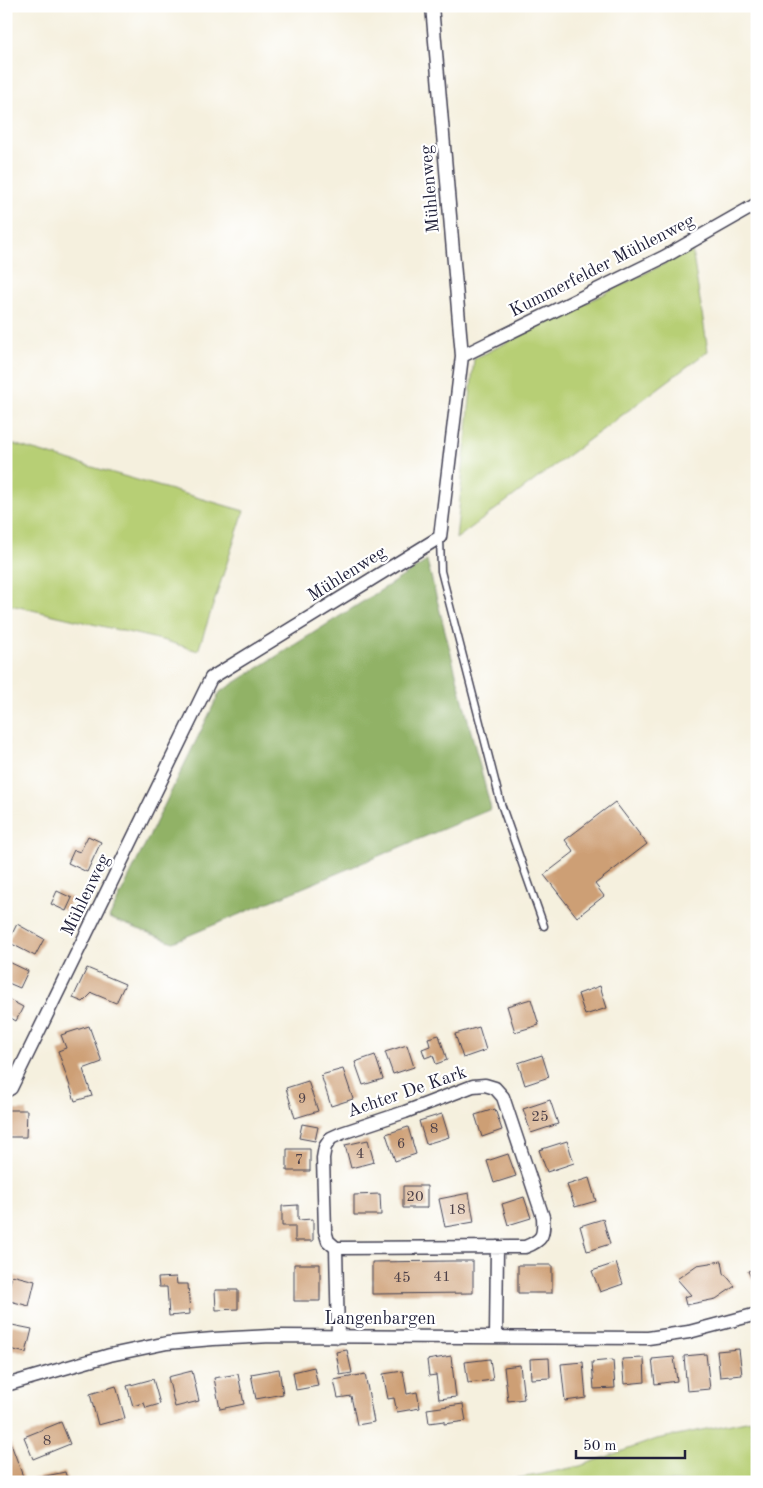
<svg xmlns="http://www.w3.org/2000/svg" width="763" height="1488" font-family="'Old Standard TT',serif">
<rect width="100%" height="100%" fill="#fff"/>
<filter id="ink" filterUnits="userSpaceOnUse"><feTurbulence type="fractalNoise" baseFrequency=".02" numOctaves="2"/><feDisplacementMap in="SourceGraphic" scale="10" xChannelSelector="R" yChannelSelector="G"/><feConvolveMatrix kernelMatrix="1 2 1 2 8 2 1 2 1" color-interpolation-filters="sRGB"/></filter>
<filter id="wash" filterUnits="userSpaceOnUse"><feTurbulence type="fractalNoise" baseFrequency=".0096" numOctaves="4" result="noise"/><feDisplacementMap in="SourceGraphic" scale="20" xChannelSelector="R" yChannelSelector="G"/><feGaussianBlur stdDeviation="1.12" result="paint"/><feColorMatrix in="noise" values="0 0 0 0 0 0 0 0 0 0 0 0 0 0 0 0 0 1.4 0 .05"/><feComposite in="paint" operator="in"/></filter>
<g filter="url(#wash)">
<rect width="100%" height="100%" fill="#f5f0de"/>
<path fill="#b7cf74" stroke="#6c7858" d="M692,250L708,351L456,539L474,359Z
M6,442L244,511L198,651L166,641L6,604Z
M751,1420L757,1482H492L538,1475L580,1466L657,1439Z"/>
<path fill="#91b266" stroke="#5a6a50" d="M427,561L491,809L173,942L109,918L220,692Z"/>
<g id="blocks">
<path fill="#cd9f74" d="M615,802L647,844L595,884L604,896L577,917L544,875L574,852L565,840Z
M88,836L101,842L87,872L68,863L74,850L80,852Z
M57,891L72,898L66,911L51,904Z
M17,924L44,939L35,956L8,942Z
M7,961L28,971L20,988L6,982Z
M87,968L125,984L116,1003L92,993L83,1002L73,998Z
M600,986L607,1008L585,1015L578,994Z
M6,998L23,1007L16,1021L6,1015Z
M531,999L539,1025L515,1032L507,1006Z
M89,1026L102,1062L83,1069L92,1096L75,1101L58,1051L66,1048L61,1035Z
M479,1027L486,1050L463,1058L455,1034Z
M439,1035L447,1060L436,1064L433,1055L425,1058L422,1049L430,1046L428,1038Z
M407,1045L414,1067L393,1074L385,1052Z
M375,1055L383,1079L363,1085L355,1062Z
M542,1055L549,1077L525,1085L518,1063Z
M343,1069L353,1099L331,1106L321,1075Z
M308,1081L318,1111L295,1118L286,1088Z
M550,1100L558,1124L531,1133L523,1109Z
M495,1109L502,1130L482,1137L475,1115Z
M6,1110H27L26,1137H6Z
M442,1114L449,1137L426,1144L419,1121Z
M302,1124L318,1127L315,1141L299,1138Z
M408,1127L416,1154L395,1161L386,1134Z
M368,1140L374,1162L351,1168L345,1145Z
M567,1141L574,1163L547,1172L539,1150Z
M287,1149H310V1171H287Z
M508,1154L516,1176L494,1183L487,1161Z
M589,1178L596,1201L575,1207L567,1185Z
M403,1186H427V1208H403Z
M469,1193L474,1222L445,1227L439,1199Z
M380,1194L381,1215H354V1195Z
M524,1197L531,1218L508,1225L502,1204Z
M298,1205V1220L313,1219V1241H295V1226H282V1206Z
M603,1219L610,1244L587,1251L580,1226Z
M452,1261H473V1293L372,1294V1262Z
M722,1261L724,1273L735,1286L716,1299L686,1305L684,1297L691,1295L677,1279L697,1265Z
M616,1263L623,1284L600,1292L592,1271Z
M294,1264H320V1301H294Z
M518,1265H552V1293H518Z
M757,1268V1290L748,1271Z
M12,1275L35,1281L29,1306L6,1300Z
M176,1277L177,1284H188L190,1314L169,1316L167,1287H159L158,1278Z
M215,1290H238V1309L216,1310Z
M12,1325L32,1329L26,1353L6,1348Z
M739,1349L742,1375L720,1377L717,1351Z
M347,1350L352,1373L340,1375L336,1352Z
M706,1354L710,1389L687,1391L684,1356Z
M451,1356L456,1397L439,1399L436,1375L429,1376L427,1360Z
M674,1357L677,1381L655,1384L652,1359Z
M549,1358L550,1378L531,1379L530,1359Z
M644,1358L645,1382L624,1384L622,1359Z
M490,1359L493,1380L468,1383L465,1362Z
M613,1360L615,1388L594,1389L592,1362Z
M583,1362L586,1398L565,1401L561,1364Z
M520,1365L524,1399L508,1401L504,1367Z
M314,1367L318,1386L296,1390L293,1372Z
M279,1369L283,1394L256,1399L251,1374Z
M192,1371L199,1401L175,1407L168,1377Z
M403,1371L407,1394L417,1392L420,1408L397,1412L394,1398L388,1399L383,1374Z
M238,1374L244,1404L220,1409L214,1378Z
M365,1374L374,1422L357,1425L351,1396L338,1398L334,1380Z
M153,1379L160,1404L146,1408L144,1403L133,1406L127,1386Z
M116,1386L125,1418L98,1425L90,1394Z
M463,1404L466,1421L444,1424V1421L429,1423L427,1409Z
M61,1422L70,1444L33,1459L24,1437Z
M11,1444L25,1482H9L6,1475V1446Z
M65,1472L68,1482H32V1479Z"/>
</g>
</g>
<g filter="url(#ink)">
<use href="#blocks" fill-opacity="0" stroke="#424153" stroke-width="1"/>
<g fill="none" stroke-linecap="round" stroke-linejoin="round">
<defs>
<path id="lane" d="M440,537L441,571L501,804L544,926"/>
<path id="street" d="M462,356L664,257L757,204
M485,1085L495,1088L503,1097L543,1217C544,1236 543,1240 525,1247L336,1248L328,1241L325,1231L323,1158L325,1147L331,1138L342,1133L405,1112L473,1086Z
M6,1091L11,1088L211,678L440,537L462,356L432,6
M336,1248L338,1337
M496,1337L497,1247
M6,1385L110,1355L167,1343L213,1339L271,1336L648,1338L689,1332L757,1314"/>
</defs>
<use href="#lane" stroke="#424153" stroke-width="9"/>
<use href="#street" stroke="#424153" stroke-width="15"/>
<use href="#lane" stroke="#fff" stroke-width="6"/>
<use href="#street" stroke="#fff" stroke-width="12"/>
</g>
</g>
<g text-anchor="middle" dominant-baseline="central" stroke-width="4.5" stroke-linejoin="round" paint-order="stroke">
<g font-size="15" fill="#4d4149">
<text x="302" y="1099">9</text>
<text x="540" y="1117">25</text>
<text x="434" y="1129">8</text>
<text x="401" y="1144">6</text>
<text x="360" y="1154">4</text>
<text x="299" y="1160">7</text>
<text x="415" y="1197">20</text>
<text x="457" y="1210">18</text>
<text x="442" y="1277">41</text>
<text x="402" y="1278">45</text>
<text x="47" y="1441">8</text>
</g>
<g font-size="18" fill="#22223b" stroke="#fff">
<text transform="translate(430 189) rotate(-95)">Mühlenweg</text>
<text transform="translate(602 266) rotate(-27)">Kummerfelder Mühlenweg</text>
<text transform="translate(347 574) rotate(-32)">Mühlenweg</text>
<text transform="translate(86 895) rotate(-64)">Mühlenweg</text>
<text transform="translate(407 1092) rotate(-19)">Achter De Kark</text>
<text x="380" y="1319">Langenbargen</text>
</g>
</g>
<rect width="763" height="1488" fill="none" stroke="#fff" stroke-width="25"/>
<path d="M576 1450v8h109v-8" fill="none" stroke="#22223b" stroke-width="2.5"/>
<text x="583" y="1450" font-size="15" fill="#22223b" stroke="#ffffff" stroke-width="4" paint-order="stroke">50 m</text>
</svg>
